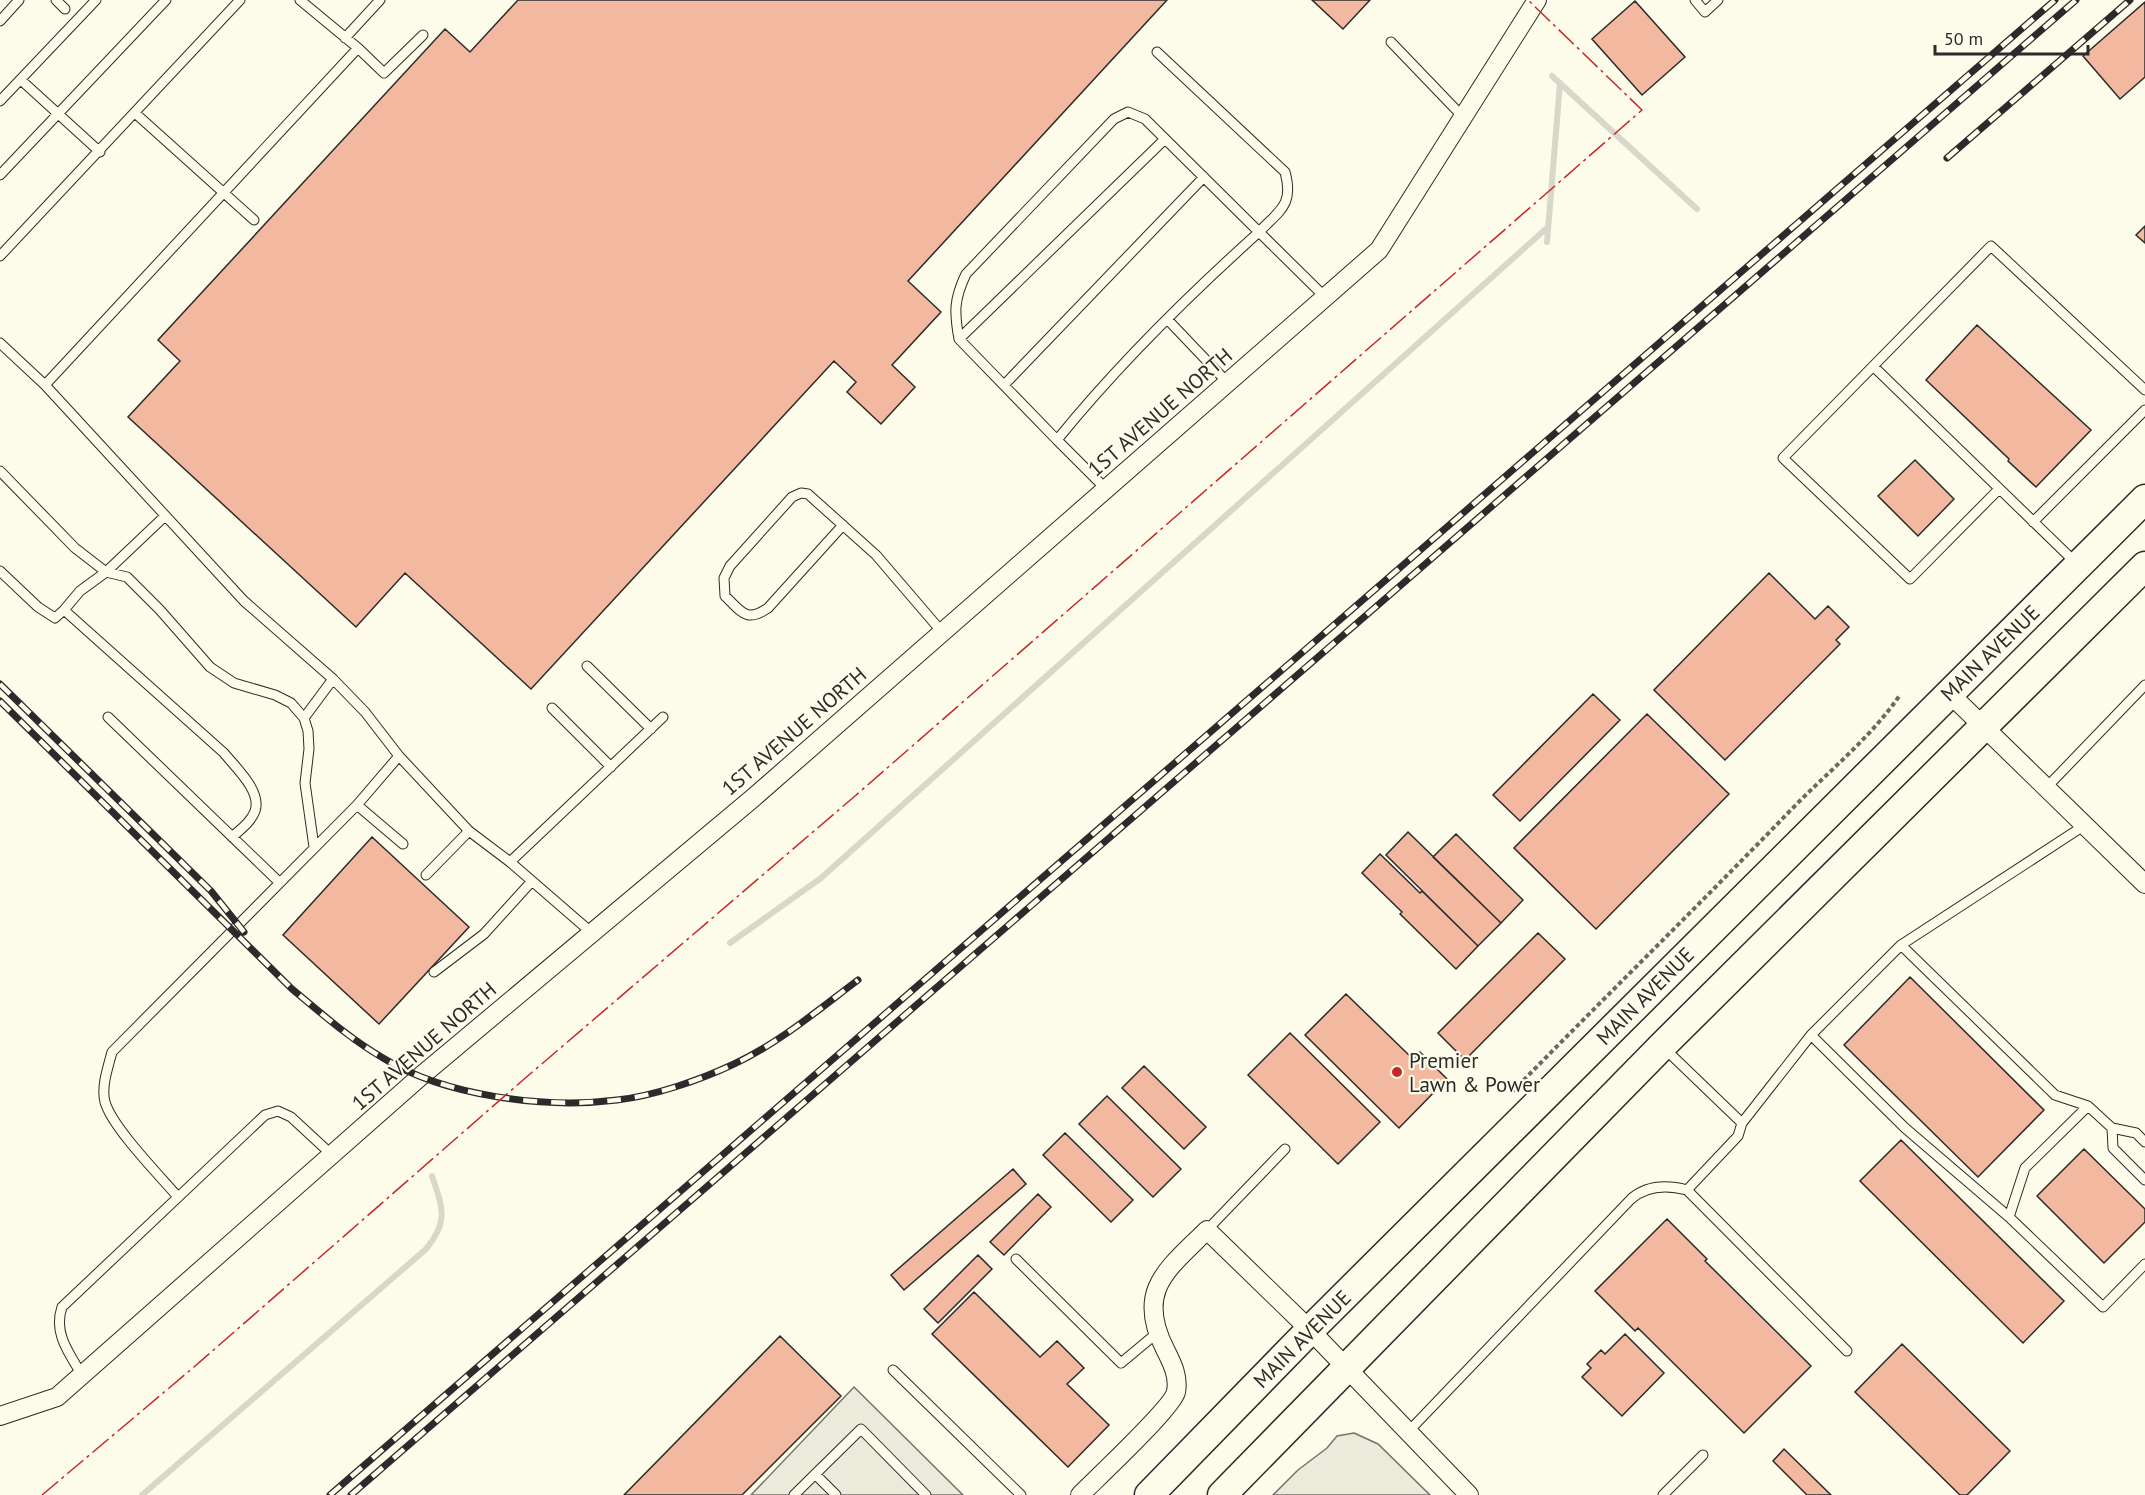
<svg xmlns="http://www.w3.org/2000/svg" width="2145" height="1495" font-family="'PT Sans',sans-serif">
<rect width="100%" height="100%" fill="#fdfbea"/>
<path fill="#ecebdb" stroke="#74746e" stroke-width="1.5" d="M1354,1433L1378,1444L1430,1495H1273L1298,1470L1327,1448L1337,1436Z"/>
<path fill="#eceadb" stroke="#74746e" stroke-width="1.5" d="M854,1387L963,1495H751Z"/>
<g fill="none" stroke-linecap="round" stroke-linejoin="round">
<path stroke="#d8d7c9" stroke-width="6" d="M1552,76L1697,209
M1547,242L1560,83
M730,943L821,878L1548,227
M142,1495L425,1250C449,1222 443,1208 432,1176"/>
</g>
<path fill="#f2b8a0" stroke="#2b2b2b" stroke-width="1.5" d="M518,0H1167L908,281L941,312L892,365L915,387L881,424L847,392L856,382L834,361L531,689L405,573L356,627L128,417L180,361L158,340L445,29L470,52Z
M1312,0H1370L1343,29Z
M1635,1L1685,57L1642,95L1592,39Z
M2145,2V77L2120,99L2083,56Z
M2145,226V243L2136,235Z
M1977,325L2091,430L2036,487L2008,461L2009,459L1926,380Z
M1915,460L1954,499L1918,536L1878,496Z
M1769,573L1815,619L1828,606L1849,627L1836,640L1840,644L1725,760L1654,690Z
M1593,694L1620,720L1520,821L1493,795Z
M1647,714L1729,794L1596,929L1514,848Z
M1408,832L1501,923L1478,946L1386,855Z
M1456,834L1523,900L1501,923L1433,857Z
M372,837L469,927L379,1024L283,935Z
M1380,854L1420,893L1422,891L1478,946L1456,969L1400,914L1402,912L1362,873Z
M1538,933L1565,959L1465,1060L1438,1033Z
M1910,977L2044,1110L1978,1177L1844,1045Z
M1346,994L1413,1059L1420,1052L1447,1079L1399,1128L1305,1035Z
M1290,1033L1380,1122L1338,1164L1248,1075Z
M1144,1066L1206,1127L1184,1149L1122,1088Z
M1107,1096L1181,1169L1153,1197L1079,1124Z
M1065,1133L1133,1200L1111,1222L1043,1155Z
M1901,1140L2064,1301L2023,1343L1860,1181Z
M2084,1149L2145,1209V1222L2104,1263L2037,1196Z
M1013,1169L1026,1184L904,1290L891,1275Z
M1038,1194L1051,1207L1004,1255L990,1242Z
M1667,1219L1707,1259L1705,1261L1811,1366L1744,1433L1638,1328L1635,1331L1595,1291Z
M978,1255L992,1269L938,1323L924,1309Z
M974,1292L1040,1357L1057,1341L1084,1368L1067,1384L1109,1425L1068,1467L932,1334Z
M1625,1334L1664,1373L1622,1416L1582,1377L1591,1368L1587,1364L1601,1350L1605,1354Z
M780,1336L841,1396L742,1495H624Z
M1902,1344L2010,1451L1967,1495H1960L1855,1392Z
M1784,1449L1831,1495H1807L1773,1461Z"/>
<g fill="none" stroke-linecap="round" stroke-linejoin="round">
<defs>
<path id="lane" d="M56,0L65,9
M1695,0L1705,12L1718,0
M0,21L19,0
M345,38L380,0
M1391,42L1463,117
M358,48L384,73L423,35
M21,80L100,152
M0,101L96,0
M135,113L254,220
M0,175L166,0
M0,256L240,0
M1168,320L1227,382
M959,339L1165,139
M0,343L45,385L244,601L333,679L365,712L399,756L357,805L112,1052C108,1067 101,1087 105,1102C112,1127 159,1175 178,1197
M1873,366L2076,563
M45,385L358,48L300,0
M1004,385L1204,177
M1057,440L959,339C954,312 954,299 966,274L1114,119L1128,112L1145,119L1259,232C1280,210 1294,205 1285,172L1157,52
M0,471L75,548L106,572L127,577L160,610L210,667L234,683L275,695L291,703L304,718L308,731L309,749L305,783L314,847
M1106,489L1057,440C1116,367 1189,295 1259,232L1325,297
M1999,489L1910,579L1783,458L1991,246L2145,390
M2033,522L2145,410
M843,525L768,608C746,623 742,612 725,596L724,578L730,566L792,497L801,493L808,494L876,555L942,632
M0,571L38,607L55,618L64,610L80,591L106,572L165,516
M64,610L224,753C235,767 262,791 255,811C251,822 241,829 232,837
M587,666L651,729
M552,708L611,767
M108,717L279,882
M304,718L333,679
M399,756L469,831L510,862L592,933
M2046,788L2145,685
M357,805L403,844
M510,862L663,717
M426,875L469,831
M1901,945L2055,1095L2088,1106L2112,1128
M434,972L484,934L532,881
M1811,1035L1905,1128L2009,1217L2103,1307L2145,1264
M1663,1047L1742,1123L1811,1035L1901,945L2085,825
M2145,1142L2136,1133L2112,1128L2113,1148L2145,1180
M1687,1190L1738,1136L1742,1123
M2009,1217L2025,1168L2088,1106
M1207,1230L1285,1149
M1016,1259L1121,1363L1157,1333
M893,1370L1021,1495
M82,1375C69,1353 53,1333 62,1307L265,1115L278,1111L291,1117L332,1155
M1408,1432L1631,1199C1647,1185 1668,1185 1687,1190L1847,1351
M815,1474L836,1495
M794,1495L861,1429L926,1495
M1663,1495L1703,1455"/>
<path id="street" d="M1949,693L2145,884
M0,1416L57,1397L421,1076L753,798L1379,250L1537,0
M1080,1495C1096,1479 1172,1408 1176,1392C1179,1376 1172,1363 1165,1349C1135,1290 1168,1269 1207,1230L1310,1330L1469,1495"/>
<path id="primary" d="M1149,1495L1310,1330L2145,499
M1222,1495L1662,1046L2145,566"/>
</defs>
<use href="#lane" stroke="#2b2b2b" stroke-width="11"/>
<use href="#street" stroke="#2b2b2b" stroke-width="20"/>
<use href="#primary" stroke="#2b2b2b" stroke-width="31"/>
<path stroke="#6a6964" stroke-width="4" stroke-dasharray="4.5 3" stroke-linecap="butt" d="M1513,1091C1604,998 1697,907 1788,813C1826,773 1869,740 1900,695"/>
<use href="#lane" stroke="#fdfbea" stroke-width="9"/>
<use href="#street" stroke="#fdfbea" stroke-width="18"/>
<use href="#primary" stroke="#fdfbea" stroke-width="28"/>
<defs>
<path id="rail" d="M1947,158L2130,0
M0,684L211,891L244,932
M0,701L292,989C321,1013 350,1039 383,1058C444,1096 545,1109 617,1100C654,1096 700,1080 734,1064C779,1043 818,1010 858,980
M330,1495L2055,0
M351,1495L2076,0"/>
</defs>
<use href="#rail" stroke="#2b2b2b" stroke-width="7"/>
<use href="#rail" stroke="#fdfbea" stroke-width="4.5" stroke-dasharray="14" stroke-linecap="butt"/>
<path stroke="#c62828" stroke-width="1.5" stroke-dasharray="21 4.5 3 4.5" stroke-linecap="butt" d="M42,1495L194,1367L523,1080L855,796L1642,110L1528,0"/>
</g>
<circle fill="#c62828" stroke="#fdfbea" stroke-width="2" cx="1397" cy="1072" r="6"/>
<g text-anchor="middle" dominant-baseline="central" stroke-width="4.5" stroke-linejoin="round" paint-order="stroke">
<g font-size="21" fill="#2b2b2b" stroke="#fdfbea">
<text transform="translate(1160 412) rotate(-41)">1ST AVENUE NORTH</text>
<text transform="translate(1990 653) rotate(-44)">MAIN AVENUE</text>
<text transform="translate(794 731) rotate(-41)">1ST AVENUE NORTH</text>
<text transform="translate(1645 996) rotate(-45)">MAIN AVENUE</text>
<text transform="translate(424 1046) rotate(-41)">1ST AVENUE NORTH</text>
<text transform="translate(1302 1339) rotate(-45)">MAIN AVENUE</text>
</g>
<g font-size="21" fill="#2b2b2b" stroke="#fdfbea" text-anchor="start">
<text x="1409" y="1060">Premier<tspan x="1409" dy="24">Lawn &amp; Power</tspan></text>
</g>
</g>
<path d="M1935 45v9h153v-9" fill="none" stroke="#2b2b2b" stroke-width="3"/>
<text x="1944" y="45" font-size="18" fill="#2b2b2b" stroke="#fdfbea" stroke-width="4.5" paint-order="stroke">50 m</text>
</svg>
